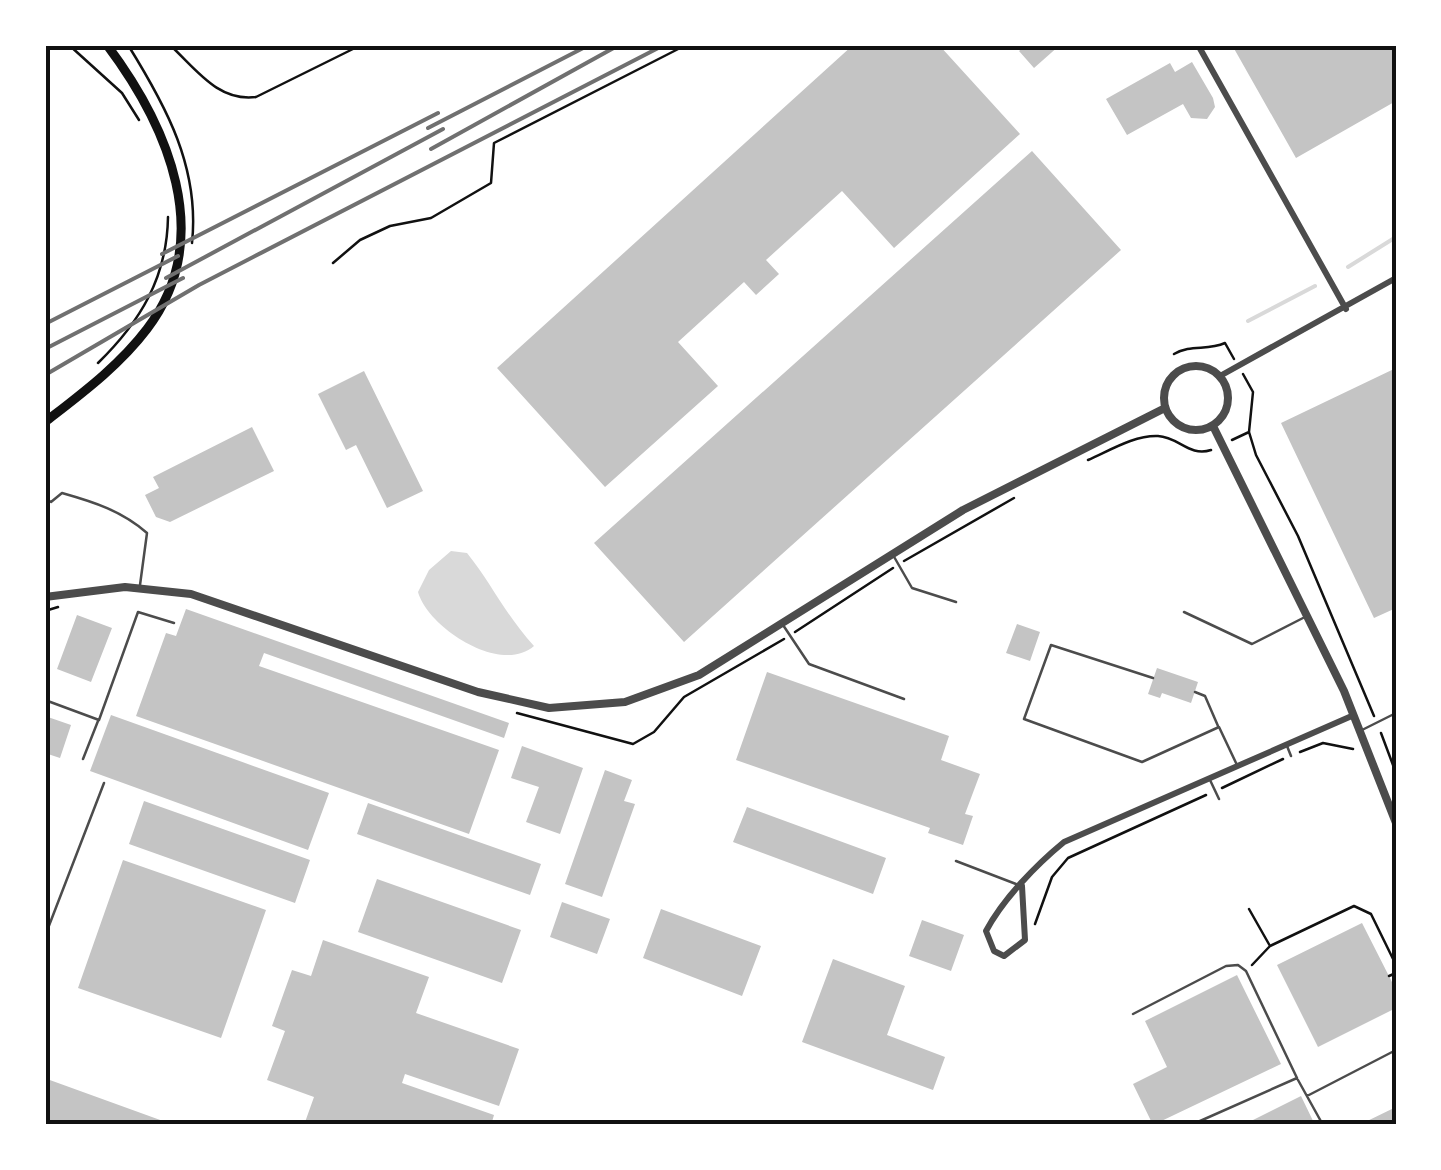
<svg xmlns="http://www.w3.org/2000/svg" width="1441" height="1170" font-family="Rubik,sans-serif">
<rect width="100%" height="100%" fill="#fff"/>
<path fill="#d9d9d9" d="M451,551L467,553C492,584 504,613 534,646C501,675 428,628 418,592L429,570Z"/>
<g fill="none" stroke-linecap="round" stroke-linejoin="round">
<path stroke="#d9d9d9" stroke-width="4" d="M1348,267L1396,237
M1248,321L1315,286"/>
</g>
<path fill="#c4c4c4" d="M853,45H939L1020,134L894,248L842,191L766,260L779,274L756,295L744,282L678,342L718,386L605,487L497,368Z
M1026,45H1060L1034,68L1019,51Z
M1232,45H1396V101L1296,158Z
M1192,62L1213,98L1215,107L1207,119L1191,118L1183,104L1127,135L1106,99L1170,63L1175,72Z
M1032,151L1121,250L684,642L594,543Z
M1396,368V608L1374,618L1281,423Z
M364,371L423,491L387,508L356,445L346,450L318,394Z
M252,427L274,471L170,522L156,517L145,495L159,488L153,477Z
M186,609L509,723L504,738L264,653L259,666L499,750L469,834L136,716L166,633L176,636Z
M77,615L112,628L91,682L57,669Z
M1017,624L1040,632L1030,661L1006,653Z
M1157,668L1198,682L1191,703L1162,693L1160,698L1148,694Z
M767,672L949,736L941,760L980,774L965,814L973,816L963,845L928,833L930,828L736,760Z
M111,715L329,793L308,850L90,771Z
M45,716L71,725L60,758L45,753Z
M522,746L583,768L560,834L526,822L539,787L511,778Z
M605,770L632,780L624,801L635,804L602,897L565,884Z
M144,801L310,860L295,903L129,844Z
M368,803L541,864L530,895L357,834Z
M747,807L886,858L873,894L733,842Z
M123,860L266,910L221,1038L78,988Z
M377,879L521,930L502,983L358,932Z
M562,902L610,919L597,954L550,937Z
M661,909L761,946L742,996L643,958Z
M922,920L964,935L951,971L909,956Z
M1362,923L1396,990V1008L1318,1047L1277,965Z
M323,940L429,977L416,1013L519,1049L499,1106L405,1074L402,1083L494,1115L491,1125H304L314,1097L267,1080L285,1031L272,1026L292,970L311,976Z
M833,959L905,986L887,1035L945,1057L933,1090L802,1042Z
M1237,975L1281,1064L1153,1125L1133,1084L1167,1067L1145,1021Z
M47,1079L174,1125H45Z
M1301,1096L1315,1125H1243Z
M1396,1107V1125H1359Z"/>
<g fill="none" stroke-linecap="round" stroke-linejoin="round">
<path stroke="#111" stroke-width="2.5" d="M69,45L122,93L139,120
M128,45C166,106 200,168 192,243
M170,45C196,69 218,102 256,97L361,45
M333,263L360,240L390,226L431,218L491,183L494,143L686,45
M1174,354C1191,344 1207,351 1225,343L1234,359
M98,363C140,322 167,278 168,217
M1243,374L1253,392L1249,432L1256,455L1298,536L1374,716
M1232,440L1249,432
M1088,460C1109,451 1134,435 1158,436C1179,437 1189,457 1211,450
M904,561L1014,498
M45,611L58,607
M795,632L893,568
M517,713L633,744L654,732L684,697L784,639
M1381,733L1396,773
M1300,752L1323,743L1353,749
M1222,788L1283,759
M1249,909L1270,946L1252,965
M1035,924L1052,877L1068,858L1206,795
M1270,946L1354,906L1371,914L1396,965
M1389,976L1396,973"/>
<path stroke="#4c4c4c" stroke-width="2.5" d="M45,499L51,502L62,493C94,502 122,511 147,533L140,585
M893,555L912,588L956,602
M1184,612L1252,644L1303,618
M783,625L809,664L904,699
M1153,678L1051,645L1024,719L1142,762L1219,727L1237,765
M1195,692L1205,696L1218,726
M45,700L99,720L138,612L174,623
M1362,730L1396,713
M1287,746L1291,756
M83,759L98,721
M1210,780L1219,799
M956,861L1016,884
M45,936L104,783
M1133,1014L1226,966L1238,965L1246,971L1297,1078L1191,1125
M1298,1080L1323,1125
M1307,1096L1396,1050"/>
<path stroke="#4c4c4c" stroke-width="6" d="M1198,45L1346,309
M1220,376L1396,278
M1022,886L1025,940L1004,956L994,951L986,931C1003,899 1036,865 1064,842L1354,715"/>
<path stroke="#4c4c4c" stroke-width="8" d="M1164 398a32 32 0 1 1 64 0a32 32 0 1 1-64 0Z
M1213,426L1344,691L1396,823
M45,597L125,587L191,594L478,692L549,708L625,702L699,675L963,510L1165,408"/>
<path stroke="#111" stroke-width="9" d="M45,422C81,394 119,366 147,329C217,237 167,125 107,45"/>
<path stroke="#707070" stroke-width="4" d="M428,128L589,45
M431,149L619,45
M162,254L438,113
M166,278L443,129
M45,324L178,256
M45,349L183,278
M45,375L199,285L664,45"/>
</g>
<rect width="1441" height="1170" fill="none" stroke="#ffffff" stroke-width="95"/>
<rect x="48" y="48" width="1346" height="1074" fill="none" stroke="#111" stroke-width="4"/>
</svg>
